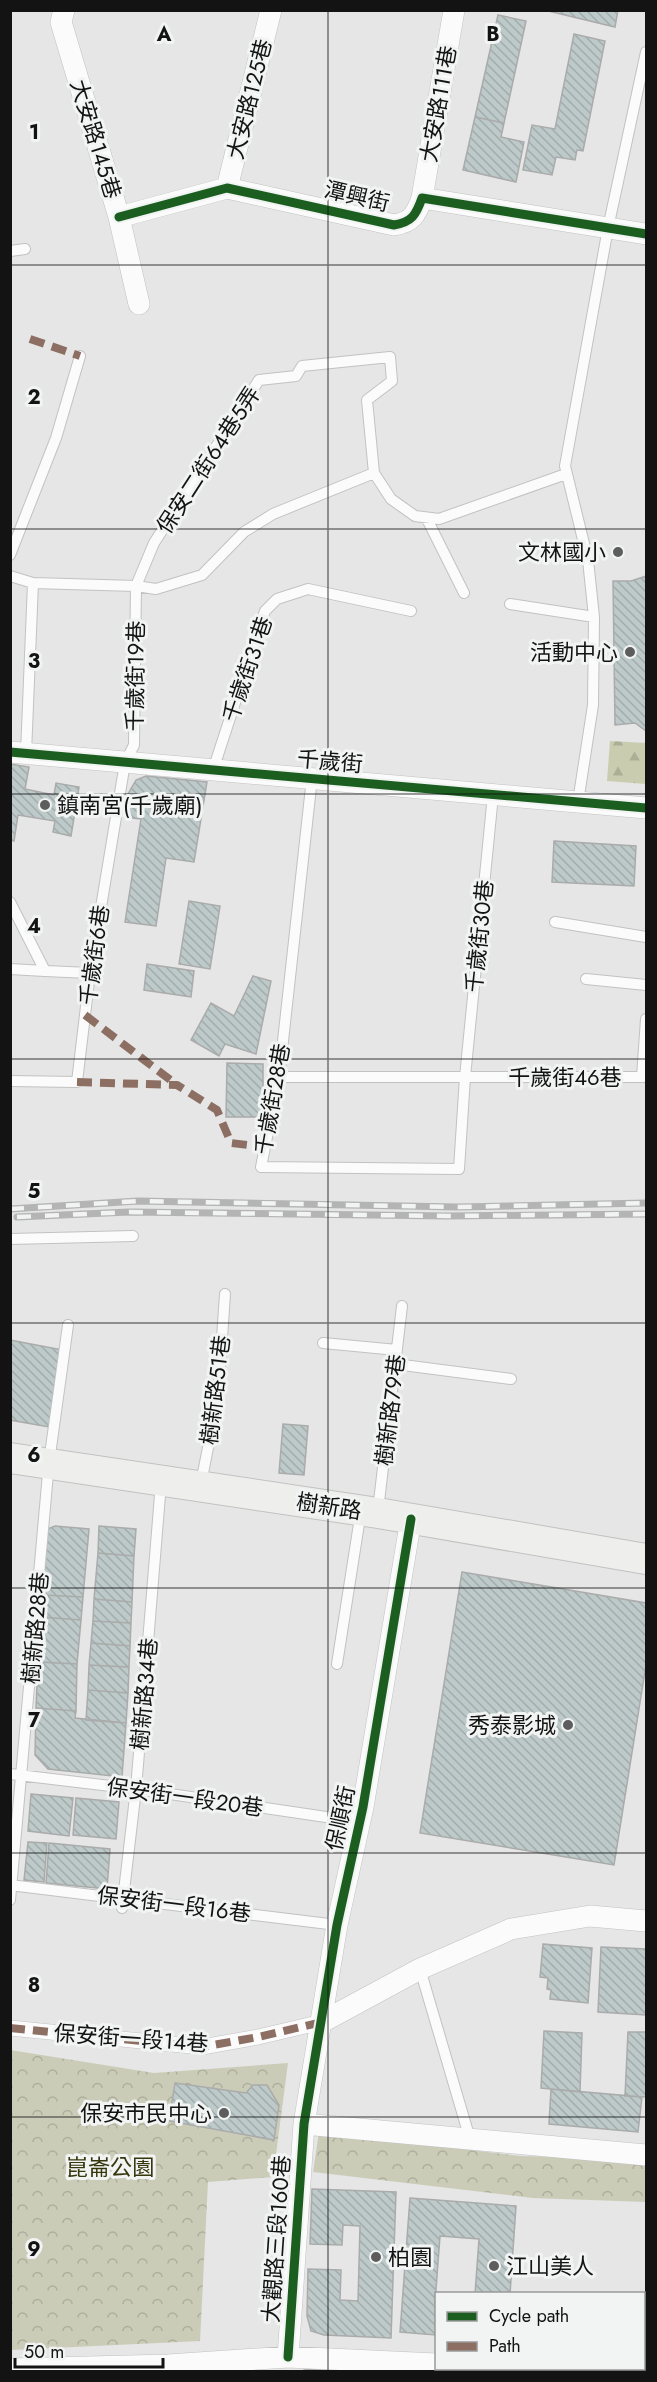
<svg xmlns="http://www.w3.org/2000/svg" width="657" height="2382" font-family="Jost,'Noto Sans TC',sans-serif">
<defs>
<pattern id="forest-firs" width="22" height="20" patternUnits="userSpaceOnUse" patternTransform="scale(1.5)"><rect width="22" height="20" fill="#caccaf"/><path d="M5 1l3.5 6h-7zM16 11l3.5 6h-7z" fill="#acae96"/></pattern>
<pattern id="park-crowns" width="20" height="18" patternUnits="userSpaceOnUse" patternTransform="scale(1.5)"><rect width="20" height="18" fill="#cbccb7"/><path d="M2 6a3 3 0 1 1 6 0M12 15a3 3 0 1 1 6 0" fill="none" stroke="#adae9c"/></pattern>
<pattern id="building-back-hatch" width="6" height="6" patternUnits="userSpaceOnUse" patternTransform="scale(1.5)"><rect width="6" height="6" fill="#bdcac9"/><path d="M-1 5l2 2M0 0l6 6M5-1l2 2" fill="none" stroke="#a1adac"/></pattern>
</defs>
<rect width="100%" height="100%" fill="#e5e6e5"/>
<path fill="url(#forest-firs)" d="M610,741L646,743V784L607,781Z"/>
<path fill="url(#park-crowns)" d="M10,2050L154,2073L288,2063L273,2177L208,2182L200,2341L11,2350Z
M319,2132L520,2156L646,2159V2202L533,2198L313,2172Z"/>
<path fill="url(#building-back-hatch)" stroke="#aaabaa" stroke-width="1.5" d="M544,10H618L615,27Z
M498,15L526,21L504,123L475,117Z
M574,34L605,41L583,151L577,150L575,160L556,157L552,175L523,170L532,125L555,129Z
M475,117L504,123L501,137L524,142L516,182L463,170Z
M646,576V731L635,723L615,725L613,581H631Z
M10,764L29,767L25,789L54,795L56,783L79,787L71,836L53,832L55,821L18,815L14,841L10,840Z
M146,776L207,782L194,862L166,858L156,926L125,922L141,819L125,817L128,794L136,780Z
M554,841L636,846L634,886L552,882Z
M189,901L220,906L210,969L179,964Z
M147,964L194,971L191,997L144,990Z
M253,976L271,981L256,1054L225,1044L219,1056L191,1040L211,1003L234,1016Z
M227,1063L263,1064V1117H226Z
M10,1340L63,1350L49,1427L10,1420Z
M283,1424L308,1426L304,1475L279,1473Z
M55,1526L89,1529L83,1597L43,1595L45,1530Z
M99,1526L136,1529L134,1556L98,1553Z
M98,1553L134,1556L132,1602L94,1599Z
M462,1572L646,1603V1665L614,1865L420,1833Z
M43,1595L83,1597L81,1620L41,1617Z
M94,1599L132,1602L131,1623L93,1621Z
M41,1617L81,1620L77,1664L38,1662Z
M93,1621L131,1623L130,1646L91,1643Z
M91,1643L130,1646L129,1667L89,1665Z
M38,1662L77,1664L76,1711L36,1708Z
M89,1665L129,1667L128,1693L88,1690Z
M88,1690L128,1693L126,1723L86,1720Z
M36,1708L76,1711L75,1718L126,1723L122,1777L48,1769L35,1755Z
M31,1794L73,1798L69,1836L28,1831Z
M76,1798L119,1802L116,1839L73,1835Z
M28,1842L47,1843L44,1882L24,1880Z
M49,1843L110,1849L107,1889L46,1883Z
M543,1944L592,1948L588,2003L550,1999L551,1990L547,1989L548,1978L540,1977Z
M601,1947L646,1949V2015L598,2012Z
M544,2031L582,2033L580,2092L541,2088Z
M628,2032H646V2097L625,2096Z
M175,2083L246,2093L253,2085H267L279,2105L274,2140L169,2121Z
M551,2089L642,2097L638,2132L549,2124Z
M312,2189L396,2192L391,2338L324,2335L311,2331L307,2316L308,2269L341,2270L340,2300L358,2301L360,2226L343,2225L342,2245L310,2244Z
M410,2198L516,2206L510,2294H475L479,2239L440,2236L435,2303H436V2335L400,2332Z
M379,2365V2372H304V2370Z"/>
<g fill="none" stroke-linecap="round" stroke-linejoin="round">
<defs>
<path id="service" d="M10,251L25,249
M427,519L464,593
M10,555L56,438L80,356
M10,576L33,583L136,586L156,589L202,575L244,532L273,514L374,473
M510,604L594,617
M26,753L33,583
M213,770L265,611L277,599L308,589L411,611
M312,778L279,1077L261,1167L459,1169L465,1077L493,795
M578,802L593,705L594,617L588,560L565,466L608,228L646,52
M10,902L45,971L90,973
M555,922L646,937
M10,969L45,971
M586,979L646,985
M279,1077H646
M642,1077L646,1019
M10,1081L77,1082L90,973L125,763L134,745L136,586L154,543L259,380L296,376L302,366L390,357L392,381L367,400L374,473L391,499L415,516L439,519L566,474
M10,1239L133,1236
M323,1343L397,1350
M395,1364L511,1379
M201,1483L218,1397L225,1294
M378,1510L402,1306
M337,1664L361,1511
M10,1774L136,1789L360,1822
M10,1885L337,1925
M10,1900L49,1462L68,1325
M122,1908L136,1789L161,1483
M420,1969L470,2139"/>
<path id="pedestrian" d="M10,2028L202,2047L258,2037L322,2022"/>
<path id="minor" d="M64,10L61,22L119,217L139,304
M227,188L271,10
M422,198L454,10
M119,217L227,188L394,225C412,222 416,215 422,198L646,234
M10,752L646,808
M322,2022L420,1969L511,1929L590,1916L646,1921
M304,2124L646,2155
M288,2357L304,2124L337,1925L363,1807L411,1519
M499,2368L500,2372
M10,2369L168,2365L288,2357L436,2364"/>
<path id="secondary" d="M10,1458L378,1513L646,1559"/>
</defs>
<use href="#service" stroke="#c1c2c1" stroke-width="12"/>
<use href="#pedestrian" stroke="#c1c2c1" stroke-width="16"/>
<use href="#minor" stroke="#c1c2c1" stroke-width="22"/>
<use href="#secondary" stroke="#c1c2c1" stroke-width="32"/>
<use href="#service" stroke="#fbfbfb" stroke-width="10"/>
<use href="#pedestrian" stroke="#fbfbfb" stroke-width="15"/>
<use href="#minor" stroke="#fbfbfb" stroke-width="21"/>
<use href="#secondary" stroke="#eeefed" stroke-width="30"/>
<defs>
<path id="rail" d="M10,1209L138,1201L458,1207L646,1203
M17,1217L129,1212L448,1216L646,1214"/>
</defs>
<use href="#rail" stroke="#b3b4b3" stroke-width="7"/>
<use href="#rail" stroke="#f1f4f3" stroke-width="4.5" stroke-dasharray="14" stroke-linecap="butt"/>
<path stroke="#8d6e63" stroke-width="8" stroke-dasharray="15 8" stroke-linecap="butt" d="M30,339L80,356
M85,1015L177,1085
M77,1082L177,1085L217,1110L231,1143L265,1147
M10,2028L202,2047L258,2037L322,2022"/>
<defs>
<path id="cycleway" d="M119,217L227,188L394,225C412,222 416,215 422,198L646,234
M10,752L646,808
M288,2357L304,2124L337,1925L363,1807L411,1519"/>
</defs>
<use href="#cycleway" stroke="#f1f4f3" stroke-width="13"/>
<use href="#cycleway" stroke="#1b5e20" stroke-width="9"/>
</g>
<path fill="none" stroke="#121312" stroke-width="1.5" stroke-opacity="0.55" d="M328,10V2372M10,265H646M10,529H646M10,794H646M10,1059H646M10,1323H646M10,1588H646M10,1853H646M10,2117H646"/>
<g fill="#5c5d5c" stroke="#f1f4f3" stroke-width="2">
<circle cx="618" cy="552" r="6"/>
<circle cx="630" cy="652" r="6"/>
<circle cx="45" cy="805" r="6"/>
<circle cx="568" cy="1725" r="6"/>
<circle cx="224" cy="2113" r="6"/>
<circle cx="376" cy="2257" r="6"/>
<circle cx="494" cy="2266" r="6"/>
</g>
<g text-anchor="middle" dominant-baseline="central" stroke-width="6" stroke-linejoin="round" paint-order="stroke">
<g font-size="22" fill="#121312" stroke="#f1f4f3">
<text transform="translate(249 99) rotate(-76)">大安路125巷</text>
<text transform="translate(438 104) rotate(-80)">大安路111巷</text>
<text transform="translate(96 139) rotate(73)">大安路145巷</text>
<text transform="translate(357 196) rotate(13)">潭興街</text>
<text transform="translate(208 460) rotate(-57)">保安二街64巷5弄</text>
<text transform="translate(247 669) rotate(-71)">千歲街31巷</text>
<text transform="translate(135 676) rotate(-89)">千歲街19巷</text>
<text transform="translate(330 761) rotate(5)">千歲街</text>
<text transform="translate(479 936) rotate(-84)">千歲街30巷</text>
<text transform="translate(94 955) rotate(-82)">千歲街6巷</text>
<text x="565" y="1077">千歲街46巷</text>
<text transform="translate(272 1099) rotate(-80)">千歲街28巷</text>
<text transform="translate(215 1390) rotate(-83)">樹新路51巷</text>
<text transform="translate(390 1410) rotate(-83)">樹新路79巷</text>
<text transform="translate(329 1506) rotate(9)">樹新路</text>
<text transform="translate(35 1628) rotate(-85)">樹新路28巷</text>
<text transform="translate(144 1694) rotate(-85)">樹新路34巷</text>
<text transform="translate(185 1797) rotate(8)">保安街一段20巷</text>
<text transform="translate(340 1818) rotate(-78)">保順街</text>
<text transform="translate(174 1904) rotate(7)">保安街一段16巷</text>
<text transform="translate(131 2038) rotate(4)">保安街一段14巷</text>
<text transform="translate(276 2239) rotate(-86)">大觀路三段160巷</text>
</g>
<g font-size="22" fill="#121312" stroke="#f1f4f3" text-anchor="end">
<text x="606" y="552">文林國小</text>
<text x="618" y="652">活動中心</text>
<text x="57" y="805" text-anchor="start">鎮南宮(千歲廟)</text>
<text x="556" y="1725">秀泰影城</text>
<text x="212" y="2113">保安市民中心</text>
<text x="388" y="2257" text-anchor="start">柏園</text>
<text x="506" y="2266" text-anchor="start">江山美人</text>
</g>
<g font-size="22" fill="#36370d" stroke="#f1f4f3">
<text x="110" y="2167">崑崙公園</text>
</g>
</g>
<g font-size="20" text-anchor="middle" font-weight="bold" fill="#121312" stroke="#f1f4f3" stroke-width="6" stroke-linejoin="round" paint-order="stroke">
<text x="164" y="41">A</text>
<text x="493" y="41">B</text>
<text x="34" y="139">1</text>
<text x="34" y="404">2</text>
<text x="34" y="668">3</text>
<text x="34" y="933">4</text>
<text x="34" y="1198">5</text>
<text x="34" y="1462">6</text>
<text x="34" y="1727">7</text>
<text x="34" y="1992">8</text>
<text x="34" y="2256">9</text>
</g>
<rect width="657" height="2382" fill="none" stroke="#121312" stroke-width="24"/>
<rect x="435" y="2292" width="210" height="78" fill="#f1f4f3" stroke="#989a99" stroke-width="1.5"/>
<rect x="447" y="2312" width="30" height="9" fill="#1b5e20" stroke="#989a99" stroke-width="1.5"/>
<text x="489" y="2322" font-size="18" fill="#121312">Cycle path</text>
<rect x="447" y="2342" width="30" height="9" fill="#8d6e63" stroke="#989a99" stroke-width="1.5"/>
<text x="489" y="2352" font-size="18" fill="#121312">Path</text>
<path d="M15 2358v9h148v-9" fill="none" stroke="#121312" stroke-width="3"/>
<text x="24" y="2358" font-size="18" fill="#121312" stroke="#f1f4f3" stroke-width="4.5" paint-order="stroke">50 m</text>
</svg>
